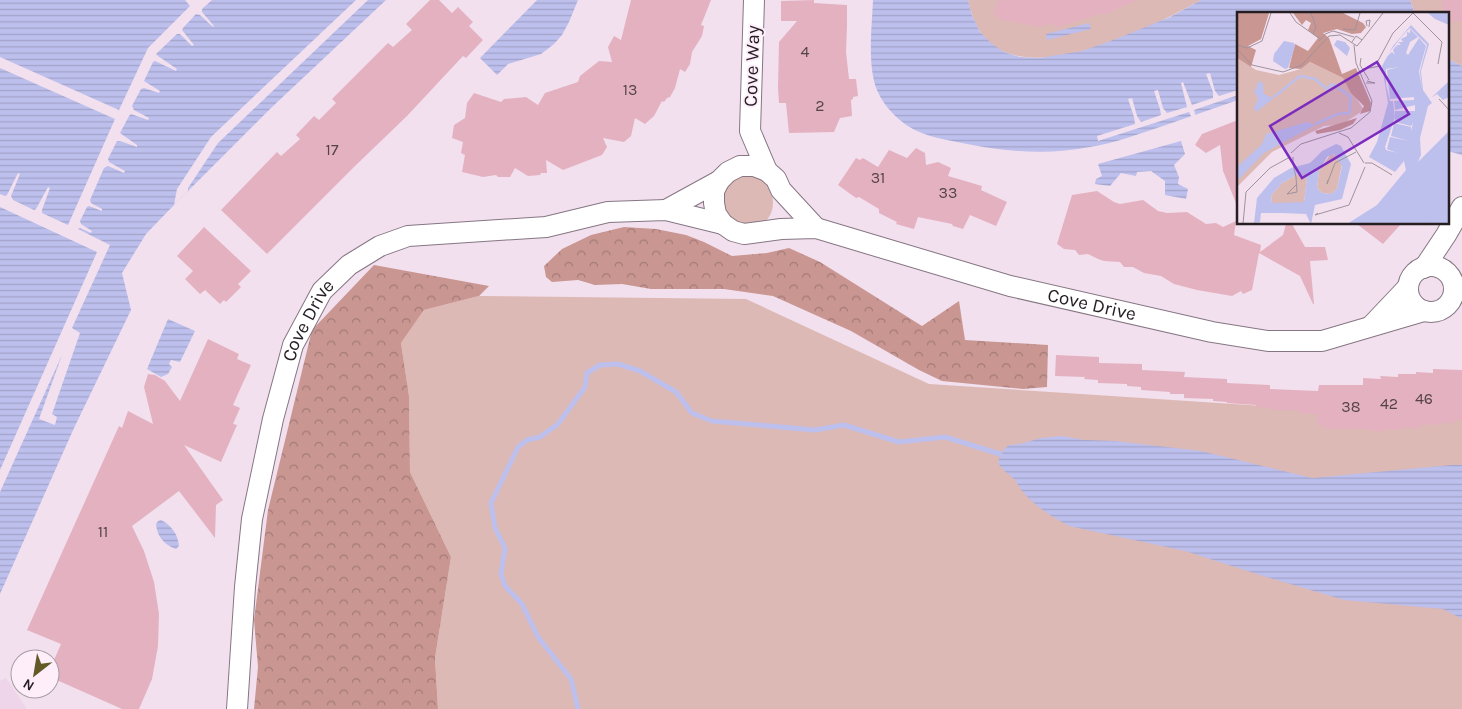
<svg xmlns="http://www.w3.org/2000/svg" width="1462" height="709" font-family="Karla,sans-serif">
<defs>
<pattern id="forest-crowns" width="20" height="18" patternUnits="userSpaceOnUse" patternTransform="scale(1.25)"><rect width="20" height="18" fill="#c99692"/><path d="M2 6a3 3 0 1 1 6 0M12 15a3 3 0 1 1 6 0" fill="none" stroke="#a37a77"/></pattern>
<pattern id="water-rules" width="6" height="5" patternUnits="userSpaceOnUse" patternTransform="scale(1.25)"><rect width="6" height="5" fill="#bdbfec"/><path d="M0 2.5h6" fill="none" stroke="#a2a4ca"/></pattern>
</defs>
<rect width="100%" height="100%" fill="#f2e0ee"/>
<path fill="#eed5e9" d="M6,678L27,709H0V681Z"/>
<path fill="#ddb9b5" d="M968,0H1201C1154,26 1039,85 990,43C977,32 972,16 968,0Z
M1410,0H1462V66L1448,59V14H1415Z
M748,175C755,176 761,178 766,183C776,194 776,217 761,224C754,227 741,224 733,224L721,208C723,187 725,178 748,175Z
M479,296L746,299L929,384L1462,419V709H438L435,658L451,557L410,472L409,396L401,343L424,310Z"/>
<path fill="url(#forest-crowns)" d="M624,227L656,229L686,235L704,242L732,256L767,253L789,248L820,262L922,326L959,301L965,340L1048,345L1047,387L1023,389L942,381L919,370L851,331L773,296L724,289H651L622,284L595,285L578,280L552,282L546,277L544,266L562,249L591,235Z
M374,265L489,286L479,296L424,310L401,343L409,396L410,472L451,557L435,658L438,709H254L258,667L254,620L268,510L312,330Z"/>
<path fill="url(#water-rules)" d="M0,0H386L271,108L174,205L146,234L122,273L131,310L74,428L0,594Z
M537,0H578L569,22L562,35L554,44L541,54L508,64L497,75L480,58Z
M873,0H968L972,15L980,32L991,43L1004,52L1020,57L1039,58L1082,51L1116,39L1170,17L1201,0H1410L1415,14H1238V100C1213,109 1188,117 1163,126C1139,134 1115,143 1090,147C1044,156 998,151 952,141C942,139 932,137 922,133C903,126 885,109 877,90C867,66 872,26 873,0Z
M1089,23L1091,29L1047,40L1046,34Z
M1448,59L1462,66V155L1448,151Z
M1181,141L1185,154L1174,165L1179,177L1178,184L1188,189L1186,199L1165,195V181L1151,171L1137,172L1136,176L1121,173L1110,186L1095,184L1096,179L1102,176L1098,164Z
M168,319L195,331L180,362L171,360L169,364L172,367L168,374L161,377L147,369Z
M1062,436L1084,440L1115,441L1201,451L1312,478L1452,465H1462V619L1443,609L1344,600L1263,576L1185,551L1069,526C1052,517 1036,507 1024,493C1020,489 1018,484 1015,480C1009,474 1002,470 998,463L1001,452L1009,445L1020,444L1041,438Z
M161,520C171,525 178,534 179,546L176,549C164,545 157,536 156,524L158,521Z"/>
<path fill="#f2e0ee" d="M185,0H212L202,9V12L214,26L213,27L200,15L196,14L183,28L182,30L194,45L192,46L180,34H177L156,54L158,56L177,69L176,71L155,61L153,62L144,81L160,91L159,93L144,88L141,89L132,106L134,110L149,118L148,120L131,114L129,116L120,133L137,145V147L120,141H117L108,159L109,162L125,171L124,173L108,166L104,168L90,200L91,203L102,209V211L89,206L87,207L80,221L81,224L92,231L91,233L80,228L78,229L110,245L72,328L80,333L52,414L57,417L55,425L39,419L62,355L0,492V470L97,252L0,207V194L5,196L7,195L18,173L20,174L11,196L13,200L34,210L36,209L48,187L50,188L42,210V213L68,225L115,119L0,68V57L119,110L148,48L190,6Z
M356,0H368L218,143L188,188V191L174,205L177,189L211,137Z
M1210,73L1215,91L1219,96L1238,90V95L1194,110L1196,117L1192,118L1189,112L1098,141L1097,136L1135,124L1134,117L1128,99L1132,98L1137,116L1141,122L1161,115L1160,109L1154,91L1158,90L1163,108L1167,113L1187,107L1181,83L1183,82L1192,105L1213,98V92L1206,74Z"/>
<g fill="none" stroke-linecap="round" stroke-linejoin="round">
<path stroke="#bdbfec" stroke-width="5" d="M578,709L571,679L538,637L522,604L505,586L501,574L505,548L495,528L491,503L518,447L527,440L540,437L558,424L585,387L587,373L600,365L618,364L640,371L676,392L692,413L712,421L815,430L844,425L899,442L945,437L1000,454"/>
</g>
<path fill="#e4b1c0" d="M430,0H439L452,13L458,7L473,22L469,26L483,40L466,58L463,56L407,116L355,166L267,254L221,210L277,152L281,156L300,139L296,135L314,116L319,120L336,103L332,99L388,43L393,47L412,30L406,24Z
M631,0H711L701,25L704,26L702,36L692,52L690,64L685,72L680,69L675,88L670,97L667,98L664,102L662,101L654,116L645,124L635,118L631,136L624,142L603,138L607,147L602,155L563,170L546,160L547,173H541L540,175L528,176L515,168L510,177H498L496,175L483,177L462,172L465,155L461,153L463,142L452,138L454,125L465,118L467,103L474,93L501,102L504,99L526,97L538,105L545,93L578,82L580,76L599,61L612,62L608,47L614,36L621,40Z
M814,0V3L847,5V27L846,52L849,79H856L858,96L853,97V99L851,100L852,116L840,118L834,132L789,133L786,103H779L778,88L779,42L797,21H781V1Z
M999,0H1138L1103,15V13L1055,28L1054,23L1040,27L998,19L999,16L993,14Z
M1442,0H1462V21L1448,22V14H1444Z
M1238,120V208L1223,171L1220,145L1206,153L1195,145L1202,134Z
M916,148L925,153L926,165L938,162L951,168L948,176L982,186L981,190L1007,202L996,226L970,215L963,229L953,226L952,224L918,217L914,229L896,224L897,222L879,213V209L859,197L856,198L838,185L856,158L860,160L863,158L878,167L889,150L907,158Z
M1097,191L1114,202L1120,204L1143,200L1158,211L1167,213L1187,212L1206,224L1216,223L1223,227L1236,221L1234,235L1261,245L1260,252L1283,235L1286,224H1292L1305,247H1325L1328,260L1310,261L1314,304H1313L1300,276L1259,253L1252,290L1243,294L1241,291L1232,296L1197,290L1174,284L1161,276L1144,273L1133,267H1124L1120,262L1104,261L1098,259L1088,254L1079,255L1075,250L1064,249L1057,244L1072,195Z
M1357,224H1401L1383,244Z
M204,227L251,271L238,284L241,287L226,302L224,300L220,304L205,290L200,294L185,279L193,271L177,256Z
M208,339L239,354L237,359L251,365L233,405L240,408L233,424L237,425L221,462L184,445L223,500L216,505L215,538L179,491L132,526L144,551L154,582L159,614L158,646L152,679L139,709H122L50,677V669L61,644L27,630L119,426L122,428L128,411L153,424L144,387L148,374L155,375L165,381L180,401Z
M1056,355L1099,357V363L1142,364V370L1185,372L1184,377L1227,379V383L1270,385V389L1318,391L1319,385H1363V378L1381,379L1380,376L1398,377V374H1416V372L1433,373V369L1462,370V420H1455L1454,423H1438L1437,425H1420V428H1402V430L1385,429V432L1361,429H1324L1325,426L1317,425V414L1299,413V410H1270V408L1256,407V405L1227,403V402L1213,401V399L1184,398V394H1170V392L1141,390V387L1127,386V384L1098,383V380L1084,379L1085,377L1055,376Z"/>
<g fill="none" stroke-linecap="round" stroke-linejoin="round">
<defs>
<g id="minor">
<path d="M754,0L750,131L767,171"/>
<path id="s1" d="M719,181L714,191V203L716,214L723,224L733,231L744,234L781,229L816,228L1010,286L1212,332L1268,341H1322L1424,311"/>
<path d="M666,210L719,181L728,172L740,166H754L767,171L776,179L781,190L816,228"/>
<circle cx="1431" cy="289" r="23"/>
<path d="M1424,268L1446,235L1462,207"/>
<path d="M1372,325L1408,287"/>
<path id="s2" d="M237,709L245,587L252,519L273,419L293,345L322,291L349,265L380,246L408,236L546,227L608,212L666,210L723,224"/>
</g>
</defs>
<use href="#minor" stroke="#867683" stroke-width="22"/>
<use href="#minor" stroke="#fff" stroke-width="20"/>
</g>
<g text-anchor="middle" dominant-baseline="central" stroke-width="4" stroke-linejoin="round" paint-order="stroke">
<g font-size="16" fill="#54434a">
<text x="805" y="51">4</text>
<text x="630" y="89">13</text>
<text x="820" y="105">2</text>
<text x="332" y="149">17</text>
<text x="878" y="177">31</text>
<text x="948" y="192">33</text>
<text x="1424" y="398">46</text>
<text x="1389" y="403">42</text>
<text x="1351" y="406">38</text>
<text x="103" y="531">11</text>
</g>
<g font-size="19" fill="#241e23" stroke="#fdeefa">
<text transform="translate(752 66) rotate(-88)">Cove Way</text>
<text stroke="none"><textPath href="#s1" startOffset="429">Cove Drive</textPath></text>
<text stroke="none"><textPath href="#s2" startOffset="398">Cove Drive</textPath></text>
</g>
</g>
<g transform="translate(1237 12)">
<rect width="212" height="212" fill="#f2e0ee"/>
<path d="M0,46L19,58L42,63L64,57L73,50L106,66L127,98L104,113L87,114L35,140L0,175ZM94,142L101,144L105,152L100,177L94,182L85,181L80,176L82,159ZM63,161L70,167L67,190L62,193L35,191L34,184L45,171Z" fill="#ddb9b5"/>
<path d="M0,1H32L24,27L11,34L19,38L14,55L0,46ZM56,1H106L126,11L129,15L124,21L115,22L100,17L86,21L92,26L105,62L119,56L134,91L133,99L123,102L127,94L114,81L106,66L73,50L64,57L52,56L58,32L71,39L81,26L71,18L74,11L69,8L65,13ZM120,106L116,112L103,118L80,122L78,119Z" fill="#c99692"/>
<path d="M191,1H212V13L198,7ZM174,13L192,32L184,59L186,78L195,91L191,94L183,126L184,143L181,150L212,119V212H110L140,193L169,158L167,149L158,160L132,145L140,130L151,91L145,54L156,34ZM100,28L108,30L113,36L110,44L97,33ZM47,29L57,31L58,34L51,56L48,57L36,49L37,42ZM22,69L26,71L27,82L37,86L19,100L17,96L21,87L17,80ZM212,69V85L206,88L200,82L194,86ZM70,110L78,113L27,141L0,169V155L25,132L29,122ZM99,132L104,134L114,152L105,187L78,193L74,212L69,202L45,201H24L23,210L17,211L20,186L37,166L54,156L73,151L85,139ZM97,142L105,154L100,177L94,182L85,181L80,176L82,159L90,145ZM63,161L70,167L67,190L35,191L34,184L45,171Z" fill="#bdbfec" fill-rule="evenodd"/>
<path d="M173,16L190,33L183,59L185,77L182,59L189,34L182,26L171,43L169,41L173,30L181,25L173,17V21L170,20V24L164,27L166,30H161L164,33H159L162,36L159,34L156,38L158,43L155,40L149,45L165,24ZM162,55L150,58L153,87L177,85V88L157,89L158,98L178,93V99H158V110L174,114L176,111L174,119V115L157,111L154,124L172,129L153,125L150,137L160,141L149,138L148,135L158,105L156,89H153L149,73V57Z" fill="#f2e0ee"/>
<path fill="none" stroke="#bdbfec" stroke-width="2.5" d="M159,42L183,82L185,97L176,156L190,212M37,85L63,64L78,67L90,77L95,72L110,82L114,86L112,101L101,102L78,112"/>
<path fill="none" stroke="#a0929d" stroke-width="1" d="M53,1L59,10L83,27M74,1L79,15L76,22M176,1L205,30L201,52M130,14L129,9L133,8L132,15M106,17L118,18L123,1M125,28L146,1M82,29L88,22L96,19L117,25M0,33L10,36L25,29L34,1M0,37L15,53L46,60L65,53L92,24L103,23L120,34L125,28L119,24L115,30M124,46L123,53L132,68M141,49L156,21L176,1M126,57L144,54M129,71H138L130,69M202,87L213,99M102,121L111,125L127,151M54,141L64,132L114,116L133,100L135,89L119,51L117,33M56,145V152L59,165L60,180L50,182L60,172M128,151H135L155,163M91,168L90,172L98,151L119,140M81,201L78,203L112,193L128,155M6,212L9,180L33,156L53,145"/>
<path fill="#7b2cbf" fill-opacity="0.15" stroke="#7b2cbf" stroke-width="2.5" d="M140,50L172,102L65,166L33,114Z"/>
<rect width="212" height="212" fill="none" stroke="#241e23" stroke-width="2.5"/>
</g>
<g transform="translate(35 674) rotate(211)"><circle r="24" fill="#fdeefa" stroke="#a69ba4"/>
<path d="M0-4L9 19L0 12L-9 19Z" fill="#625926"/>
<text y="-8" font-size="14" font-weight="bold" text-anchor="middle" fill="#241e23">N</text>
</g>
</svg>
